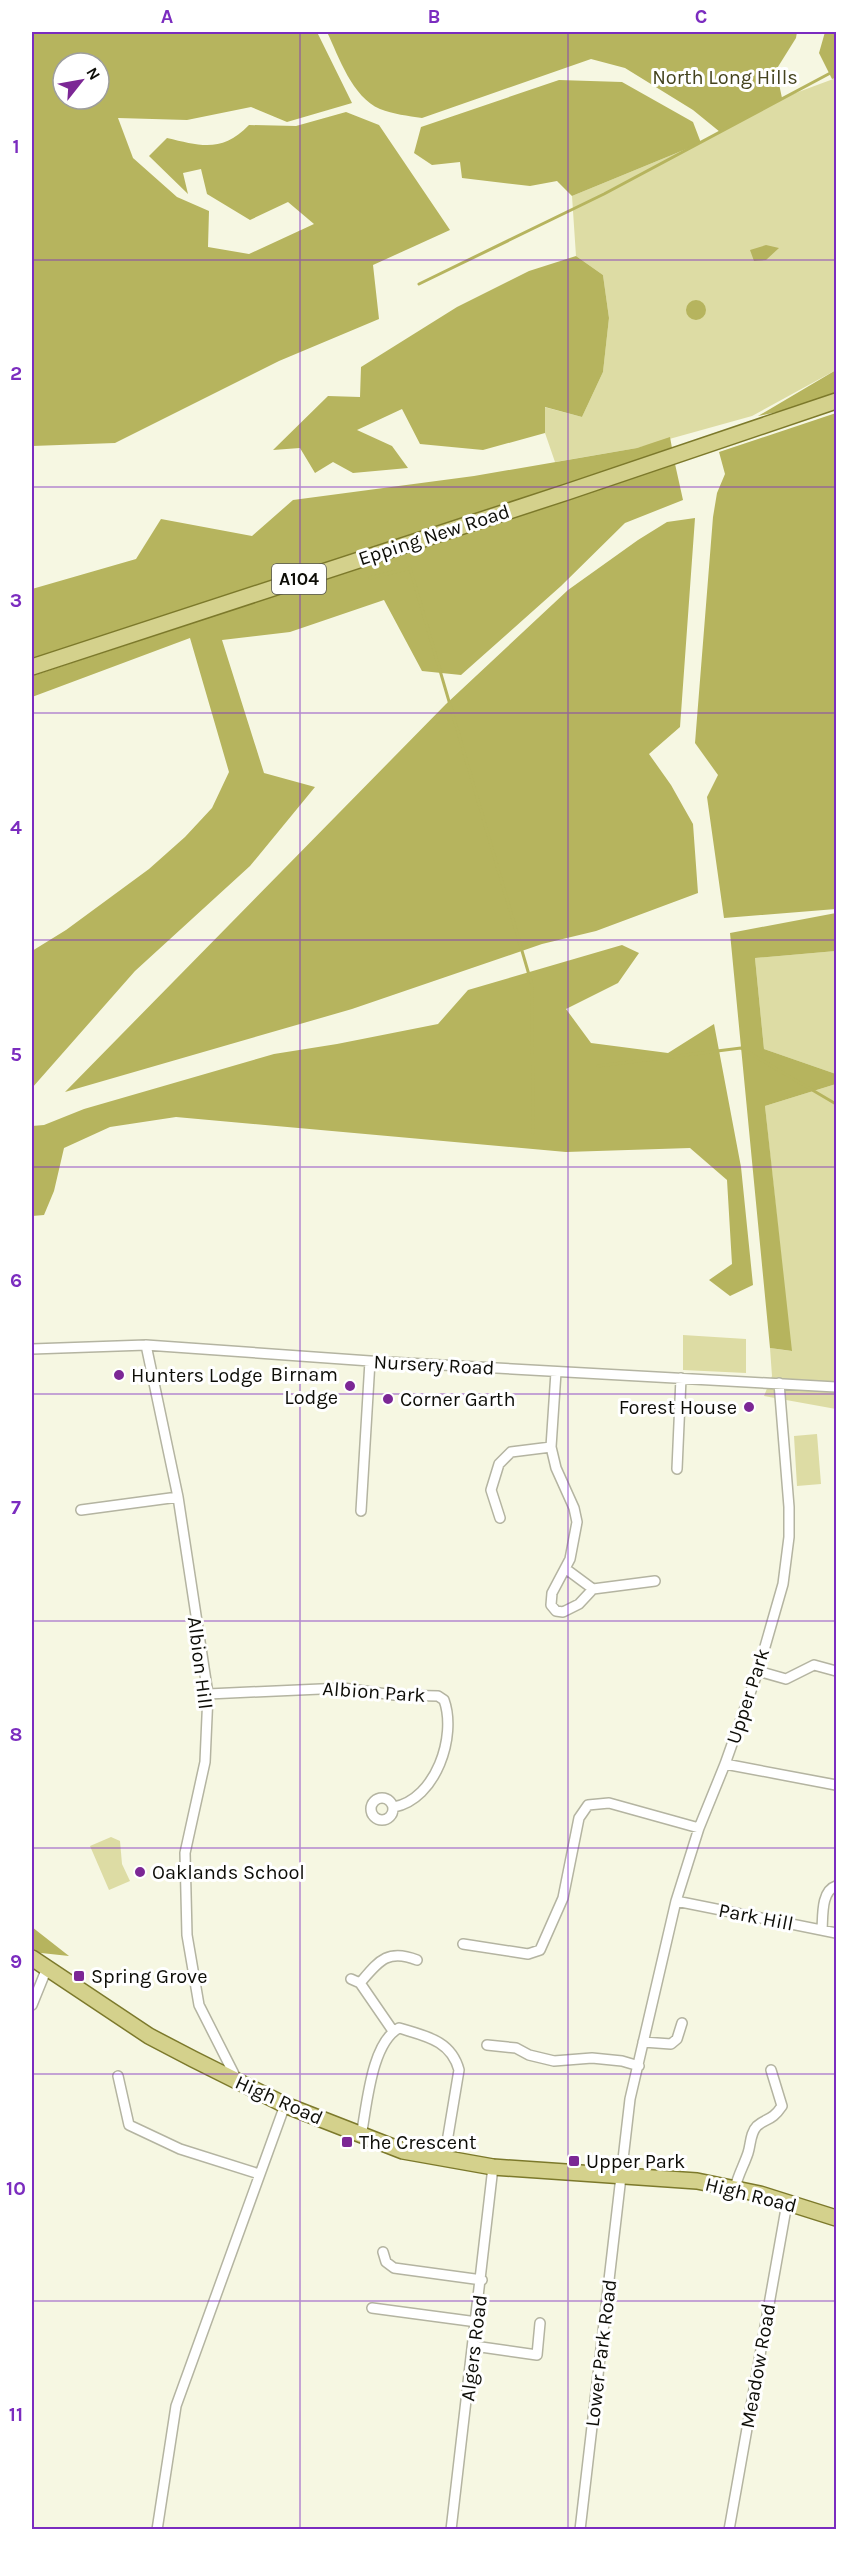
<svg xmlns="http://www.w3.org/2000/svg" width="868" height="2561" font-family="Karla,sans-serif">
<rect width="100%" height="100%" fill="#f6f7e2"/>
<path fill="#dddca4" d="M836,78V370L752,416L637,448L555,462L545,433L544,407L582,417L603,372L609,318L603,275L576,256L572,196L701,143L782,98Z
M836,951V1074L764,1049L755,958Z
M836,1084V1409L764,1396L772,1376L770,1348L791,1351L765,1106Z
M683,1335L746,1339V1373L683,1370Z
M817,1434L821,1484L797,1486L794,1436Z
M111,1837L120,1841L122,1864L130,1881L109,1890L90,1846Z"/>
<path fill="#b6b45e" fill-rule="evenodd" d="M32,32H317L352,103L287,122L251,107L187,120L118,118L133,158L177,197L209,211L208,247L249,254L314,224L288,202L250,220L207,194L201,169L183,173L188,194L149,156L167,138C201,146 222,153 249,125L296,126L346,112L379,125L450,230L373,265L379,319L279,361L115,443L32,446ZM63,63H99V99H63Z
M327,32H797L796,38L776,70L782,98L720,132L693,110L625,68L591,59L422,118C408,116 393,114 380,109C352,97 339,57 327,32Z
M825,32H836V78L832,79L819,53Z
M559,80L622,82L693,122L701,143L572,196L557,181L530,186L462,178L460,162L432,165L414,153L421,127Z
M766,245L779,248L766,260L754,261L750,250Z
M576,256L603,275L609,318L603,372L582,417L545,407V433L483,450L420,444L402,409L357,430L392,446L408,468L353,473L333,462L315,473L300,448L273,450L328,396L360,397L361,367L457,307L529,271Z
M686 310a10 10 0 1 1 20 0a10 10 0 1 1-20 0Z
M836,370V394L796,408L758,416Z
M836,413V909L724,918L707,797L718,775L695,743L713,517L717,493L725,474L719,452Z
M670,437L672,448L643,458C439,527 235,591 32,660V589L136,559L161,519L252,536L293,500L474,476L637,448Z
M675,464L683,500L625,523L561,586L461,675L422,671L384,600L290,632L222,640L264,773L315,787L250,866L135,971L32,1088V951L66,930L149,869L185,837L212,808L229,772L190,638L32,697V676Z
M695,518L680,727L649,754L671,785L693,824L698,893L596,931L542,944L352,1009L65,1092L446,704L568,590L638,540L667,522Z
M836,913V951L755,958L764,1049L836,1074V1084L765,1106L792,1351L770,1348L730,933Z
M622,945L639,953L618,983L566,1009L591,1043L668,1053L714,1024L741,1167L753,1285L730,1296L709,1280L732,1264L727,1180L690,1148L566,1152L176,1117L110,1127L64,1148L54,1191L44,1215L32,1216V1126L44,1125L84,1109L274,1054L337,1044L438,1024L468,990Z
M32,1927L69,1956L32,1952Z"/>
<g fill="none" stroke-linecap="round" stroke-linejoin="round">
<path stroke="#b6b45e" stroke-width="3" d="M419,284L604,194L836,70
M370,578L410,568L532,985L533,1133
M598,1066L741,1048L836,1104"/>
<defs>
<path id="street" d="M146,1345L178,1497L208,1694L205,1762L185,1853L187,1935L199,2005L234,2074L235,2081
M32,1349L146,1345L370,1361L836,1387
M556,1372L551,1447L556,1468L574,1508L577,1522L570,1559L552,1593L551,1605L556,1611L563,1612L579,1604L593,1589L655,1581
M677,1469L681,1378
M81,1510L178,1497
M361,1511L370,1361
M500,1518L491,1490L499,1464L511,1452L551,1447
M566,1569L593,1589
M758,1671L786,1679L814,1665L836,1671
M208,1694L343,1688L394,1695L438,1696L444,1700C457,1736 436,1799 394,1807
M725,1764L836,1785
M371 1809a11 11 0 1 1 22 0a11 11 0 1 1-22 0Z
M676,1901L836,1933
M822,1930C823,1916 821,1891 836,1886
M463,1944L528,1954L540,1950L563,1898L579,1818L588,1805L609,1803L699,1828
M351,1979L360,1983L393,2031
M360,1983C378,1962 387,1948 417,1960
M32,2005L47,1968
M643,2042L671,2044L677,2039L682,2023
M487,2045L516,2048L529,2055L554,2061L592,2058L622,2061L639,2066
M118,2076L129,2125L180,2149L259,2174
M361,2136C367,2106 371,2043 399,2028C425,2036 451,2040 459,2070L444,2160
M735,2188C738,2175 744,2165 748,2153C751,2144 750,2133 757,2126C766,2118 772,2121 782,2106L771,2070
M383,2252L386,2262L394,2268L482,2280
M372,2308L477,2322
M474,2346L537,2355L540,2323
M157,2530L176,2406L285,2105
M451,2530L493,2167
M580,2530L630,2099L676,1901L699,1828L725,1764L758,1671L783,1584L789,1537V1507L779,1383
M729,2530L787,2203"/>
<path id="primary" d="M32,667L567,492L836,401
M32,1958L149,2036L193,2059L285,2105L403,2151L493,2167L697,2181L760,2194L836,2218"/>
</defs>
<use href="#street" stroke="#b4b4a1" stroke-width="12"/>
<use href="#primary" stroke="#7c792b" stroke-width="18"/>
<use href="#street" stroke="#fff" stroke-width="9"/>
<use href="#primary" stroke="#d4d18c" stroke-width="15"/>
</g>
<path fill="none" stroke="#7b2cbf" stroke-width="1.5" stroke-opacity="0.55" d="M300,32V2530M568,32V2530M32,260H836M32,487H836M32,713H836M32,940H836M32,1167H836M32,1394H836M32,1621H836M32,1848H836M32,2074H836M32,2301H836"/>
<g fill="#7c2795" stroke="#fff" stroke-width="2">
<circle cx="119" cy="1375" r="6"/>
<circle cx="350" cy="1386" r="6"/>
<circle cx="388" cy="1399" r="6"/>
<circle cx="749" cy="1407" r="6"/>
<circle cx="140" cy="1872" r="6"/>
<rect x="73" y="1970" width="12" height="12" rx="3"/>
<rect x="341" y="2136" width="12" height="12" rx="3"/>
<rect x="568" y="2155" width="12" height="12" rx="3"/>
</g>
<g text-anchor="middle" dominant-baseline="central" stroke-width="6" stroke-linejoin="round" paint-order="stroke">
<rect fill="#fff" stroke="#565651" stroke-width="1.5" x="272" y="564" width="54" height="30" rx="4.5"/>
<g font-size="18" font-weight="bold" fill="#0d0d07">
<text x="299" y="579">A104</text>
</g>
<g font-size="20" fill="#44431e" stroke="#fff">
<text x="725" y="77">North Long Hills</text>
</g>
<g font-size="20" fill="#0d0d07" stroke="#fff">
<text transform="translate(434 535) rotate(-18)">Epping New Road</text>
<text transform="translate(434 1365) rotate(3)">Nursery Road</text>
<text transform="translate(200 1663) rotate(83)">Albion Hill</text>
<text transform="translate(374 1692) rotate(4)">Albion Park</text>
<text transform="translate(748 1696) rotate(-72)">Upper Park</text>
<text transform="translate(756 1917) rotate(11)">Park Hill</text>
<text transform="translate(279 2100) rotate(24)">High Road</text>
<text transform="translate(751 2195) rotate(14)">High Road</text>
<text transform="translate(474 2348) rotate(-83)">Algers Road</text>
<text transform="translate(601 2353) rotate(-83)">Lower Park Road</text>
<text transform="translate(758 2366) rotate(-80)">Meadow Road</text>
</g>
<g font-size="20" fill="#0d0d07" stroke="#fff" text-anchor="start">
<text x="338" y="1374" text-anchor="end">Birnam<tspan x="338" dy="23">Lodge</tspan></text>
<text x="131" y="1375">Hunters Lodge</text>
<text x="400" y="1399">Corner Garth</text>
<text x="737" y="1407" text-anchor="end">Forest House</text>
<text x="152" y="1872">Oaklands School</text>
<text x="91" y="1976">Spring Grove</text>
<text x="359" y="2142">The Crescent</text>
<text x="586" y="2161">Upper Park</text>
</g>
</g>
<rect width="868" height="2561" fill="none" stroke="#ffffff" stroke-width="66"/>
<g transform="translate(81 81) rotate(59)"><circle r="28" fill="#ffffff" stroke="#9e9e9c" stroke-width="1.5"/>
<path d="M0-4.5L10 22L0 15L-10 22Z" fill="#7c2795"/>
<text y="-9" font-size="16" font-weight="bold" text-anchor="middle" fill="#0d0d07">N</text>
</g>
<rect x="33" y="33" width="802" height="2495" fill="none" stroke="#7b2cbf" stroke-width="2"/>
<g font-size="20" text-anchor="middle" font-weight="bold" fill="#7b2cbf">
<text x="167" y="23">A</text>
<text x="434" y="23">B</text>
<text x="701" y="23">C</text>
<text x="16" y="153">1</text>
<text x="16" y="380">2</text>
<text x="16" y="607">3</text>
<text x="16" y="834">4</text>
<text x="16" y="1061">5</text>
<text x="16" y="1287">6</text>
<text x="16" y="1514">7</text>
<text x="16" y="1741">8</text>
<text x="16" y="1968">9</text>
<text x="16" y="2195">10</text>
<text x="16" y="2421">11</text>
</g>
</svg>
